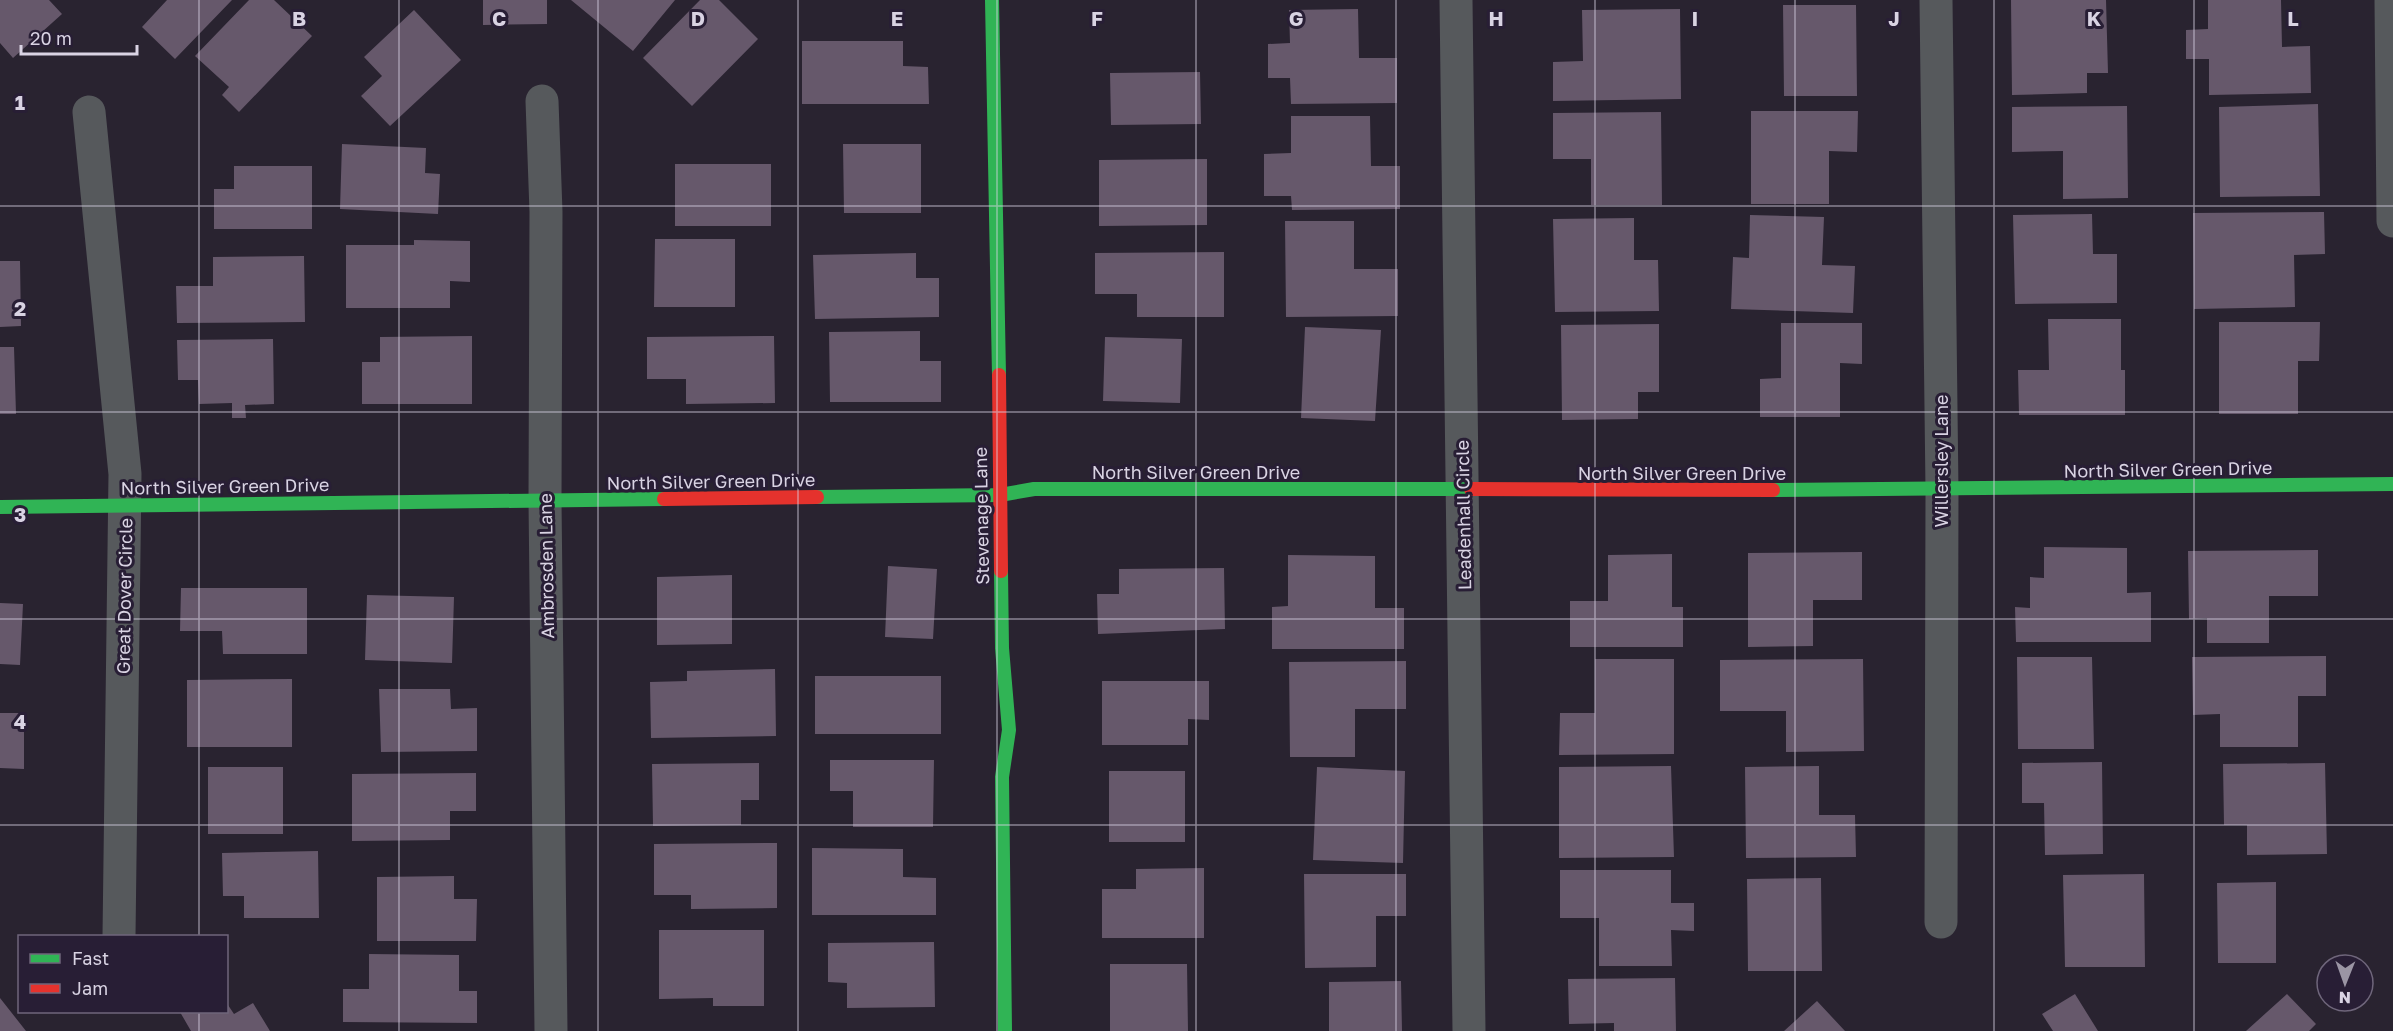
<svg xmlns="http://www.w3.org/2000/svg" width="2393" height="1031" font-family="'Golos Text',sans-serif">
<rect width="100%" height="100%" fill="#292330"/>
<path fill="#66586b" d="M0,0H49L62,14L13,58L0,43Z
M167,0H232L175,59L142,27Z
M249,0H274L312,36L239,112L222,95L229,87L195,56Z
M483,0H547V24L483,25Z
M571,0H675L633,51Z
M700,0H719L758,39L692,106L643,58Z
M2011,0H2106L2108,73H2087V93L2012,95Z
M2208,0H2281L2282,47L2310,46L2311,93L2209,95V59H2186V30L2208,29Z
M1783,5H1856L1857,96H1784Z
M1358,9L1359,58H1397V103L1291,104L1290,78H1268V44L1290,43L1289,10Z
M1680,9L1681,99L1553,101V62L1583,61L1582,10Z
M414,10L461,60L390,126L361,96L382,76L364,57Z
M802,41H903V66L928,67L929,104H802Z
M1200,72L1201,124L1111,125L1110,73Z
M2318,104L2320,196L2220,197L2219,107Z
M2127,106L2128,198L2063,199V151L2012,152V107Z
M1751,111H1858L1857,152L1829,151V204H1751Z
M1661,112L1662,205H1591V159H1553V113Z
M1291,116H1370L1371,166H1400V209L1292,210L1291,196H1264V154L1291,153Z
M342,144L426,148L425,173L440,174L438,214L340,209Z
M843,144H921V213H844Z
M1207,159V225L1099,226V160Z
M675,164H771V226H675Z
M234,166H312V229H214V189H234Z
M2324,212L2325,254L2294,255L2295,307L2194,309L2193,213Z
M2092,214L2093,254H2117V303L2015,304L2013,215Z
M1750,215L1824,217L1822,265L1855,266L1853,313L1731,309L1733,257L1749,258Z
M1634,218V260H1658L1659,311L1555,312L1553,219Z
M1285,221H1354V269H1398V316L1286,317Z
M655,239H735V307H654Z
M414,240L470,241V282L450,281V308H346V245H414Z
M1224,252V317H1137V294H1095V253Z
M916,253V278H939V317L815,319L813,255Z
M304,256L305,322L177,323L176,286H213V257Z
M0,261H20L21,326L0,327Z
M2048,319H2121V370H2125V415H2019L2018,370H2049Z
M2219,322H2320L2319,361H2298V414H2219Z
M1781,323H1862V364L1840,363V417H1760V379L1781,378Z
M1659,324V392H1638V419L1562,420L1561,325Z
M1305,327L1381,330L1375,421L1301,418Z
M920,331V361H941V402H830L829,332Z
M472,336V404H362V362H380V337Z
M774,336L775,403L686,404V379H647V337Z
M1105,337L1182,339L1180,403L1103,401Z
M273,339L274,404L245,405L246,418H232V403L199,404L198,380H178L177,340Z
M0,347H14L16,414H0Z
M2044,547L2127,548V593L2151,592V642H2016L2015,607L2030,608V577L2044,578Z
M2318,550V596H2269V643H2207V618L2189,619L2188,551Z
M1862,552V600H1813V646L1748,647V553Z
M1672,554V607H1683V647H1570V601H1608V555Z
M1288,555L1375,556V608H1404V649H1272V607L1288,606Z
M888,566L937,569L933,639L885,637Z
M1224,568L1225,629L1098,634L1097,594H1119V569Z
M732,575V644L657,645V577Z
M181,588H307V654H223L222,631H180Z
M367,595L454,597L452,663L365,660Z
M0,603L23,604L20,665L0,664Z
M2326,656V696H2298V747H2220V714L2193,715L2192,657Z
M2017,657H2092L2094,749H2018Z
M1595,659H1674V754L1559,755L1560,713H1595Z
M1863,659L1864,751L1786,752V711H1720V660Z
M1406,661V709H1355V757H1290L1289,662Z
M775,669L776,736L651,738L650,682L687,681V671Z
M815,676H941V734H815Z
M292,679V747H187V680Z
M1102,681H1209V720L1188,719V745H1102Z
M379,689H450L451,709L477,708V751L381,752Z
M0,713H24V769L0,768Z
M830,760H934L933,827H853V791H830Z
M2102,762L2103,854L2045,855L2044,803H2022V763Z
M759,763V800H741V825L653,826L652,764Z
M2325,763L2327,854L2247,855V825H2224L2223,764Z
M1671,766L1674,857L1559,858V767Z
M1819,766V815H1855L1856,857L1746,858L1745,767Z
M208,767H283V834H208Z
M1317,767L1405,771L1403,863L1313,860Z
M1109,771H1185V842H1109Z
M476,773V811H450V840L352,841V774Z
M777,843V908L691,909V895H654V844Z
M812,848L903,849V877L936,878V915H812Z
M318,851L319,918H244V896H223L222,853Z
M1204,868V938H1102V889H1136V869Z
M1560,870H1671V903H1694V931L1671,930L1672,966H1599V918H1560Z
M1304,874H1406V916H1376V967L1305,968Z
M2144,874L2145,967H2065L2063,875Z
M454,876V899H477L476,941H377V877Z
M1821,878L1822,971H1748L1747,879Z
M2276,882V963H2218L2217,883Z
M659,930H764V1006H713V998L659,999Z
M934,942L935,1007L847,1008V983L828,982V943Z
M369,954L459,955V991H477V1023L343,1022V989H369Z
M1110,964H1187L1188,1031H1110Z
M1675,978L1676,1031H1614V1023L1569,1024L1568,979Z
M1401,981L1402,1031H1329V982Z
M2075,994L2098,1031H2053L2042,1014Z
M2287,994L2316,1024L2309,1031H2246Z
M0,998L26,1031H0Z
M1817,1001L1845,1031H1784Z
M226,1002L234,1014L253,1003L270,1031H191L180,1012H226Z"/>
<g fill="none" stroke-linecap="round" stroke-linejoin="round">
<path stroke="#56595c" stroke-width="33" d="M1456,0L1469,1031
M1936,0L1942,490L1941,922
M2391,0L2393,221
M542,101L546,212L545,501L551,1031
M89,112L125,474L119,936"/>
<path stroke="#30b455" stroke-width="14" d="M992,0L999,375
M1773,490L2393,484
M817,497L1000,495L1034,489H1471
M0,507L664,499
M1001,571L1002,648L1009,730L1002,777L1005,1031"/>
<path stroke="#e5322d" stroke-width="14" d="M999,375L1001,571
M1471,489L1773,490
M664,499L817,497"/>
</g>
<path fill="none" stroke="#d9d3e3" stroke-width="1.5" stroke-opacity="0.55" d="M199,0V936M399,0V1031M598,0V1031M798,0V1031M997,0V1031M1196,0V1031M1396,0V1031M1595,0V1031M1795,0V1031M1994,0V1031M2194,0V1031M0,206H2393M0,412H2393M0,619H2393M0,825H2393M199,1012V1031"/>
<g text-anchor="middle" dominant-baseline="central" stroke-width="6" stroke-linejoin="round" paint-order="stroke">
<g font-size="18" fill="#d9d3e3" stroke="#281e35">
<text transform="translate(1941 461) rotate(-90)">Willersley Lane</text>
<text transform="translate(2168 469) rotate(-1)">North Silver Green Drive</text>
<text x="1196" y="472">North Silver Green Drive</text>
<text x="1682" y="473">North Silver Green Drive</text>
<text transform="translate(711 481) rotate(-1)">North Silver Green Drive</text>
<text transform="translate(225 486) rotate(-1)">North Silver Green Drive</text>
<text transform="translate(1463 515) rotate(-91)">Leadenhall Circle</text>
<text transform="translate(981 516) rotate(-91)">Stevenage Lane</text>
<text transform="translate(546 566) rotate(-91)">Ambrosden Lane</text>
<text transform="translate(124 596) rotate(-89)">Great Dover Circle</text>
</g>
</g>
<g font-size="20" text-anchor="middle" font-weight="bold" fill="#d9d3e3" stroke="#281e35" stroke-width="6" stroke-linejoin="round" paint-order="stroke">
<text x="299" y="26">B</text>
<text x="499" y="26">C</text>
<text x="698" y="26">D</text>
<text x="897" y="26">E</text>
<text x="1097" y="26">F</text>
<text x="1296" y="26">G</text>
<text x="1496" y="26">H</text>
<text x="1695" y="26">I</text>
<text x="1894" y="26">J</text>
<text x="2094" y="26">K</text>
<text x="2293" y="26">L</text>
<text x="20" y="110">1</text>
<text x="20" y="316">2</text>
<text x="20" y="522">3</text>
<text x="20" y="729">4</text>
</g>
<rect x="18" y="935" width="210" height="78" fill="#281e35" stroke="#6f667b" stroke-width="1.5"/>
<rect x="30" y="954" width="30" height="9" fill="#30b455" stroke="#6f667b" stroke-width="1.5"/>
<text x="72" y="965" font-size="18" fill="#d9d3e3">Fast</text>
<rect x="30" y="984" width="30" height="9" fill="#e5322d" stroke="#6f667b" stroke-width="1.5"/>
<text x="72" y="995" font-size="18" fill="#d9d3e3">Jam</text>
<g transform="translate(2345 983) rotate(181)"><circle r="28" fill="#281e35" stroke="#6f667b" stroke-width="1.5"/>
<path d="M0-4.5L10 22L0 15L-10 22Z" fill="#9b95a4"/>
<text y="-9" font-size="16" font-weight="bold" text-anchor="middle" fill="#d9d3e3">N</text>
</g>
<path d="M21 45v9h116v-9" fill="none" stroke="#d9d3e3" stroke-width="3"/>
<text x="30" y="45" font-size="18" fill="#d9d3e3" stroke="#281e35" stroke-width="4.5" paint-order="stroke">20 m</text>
</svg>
